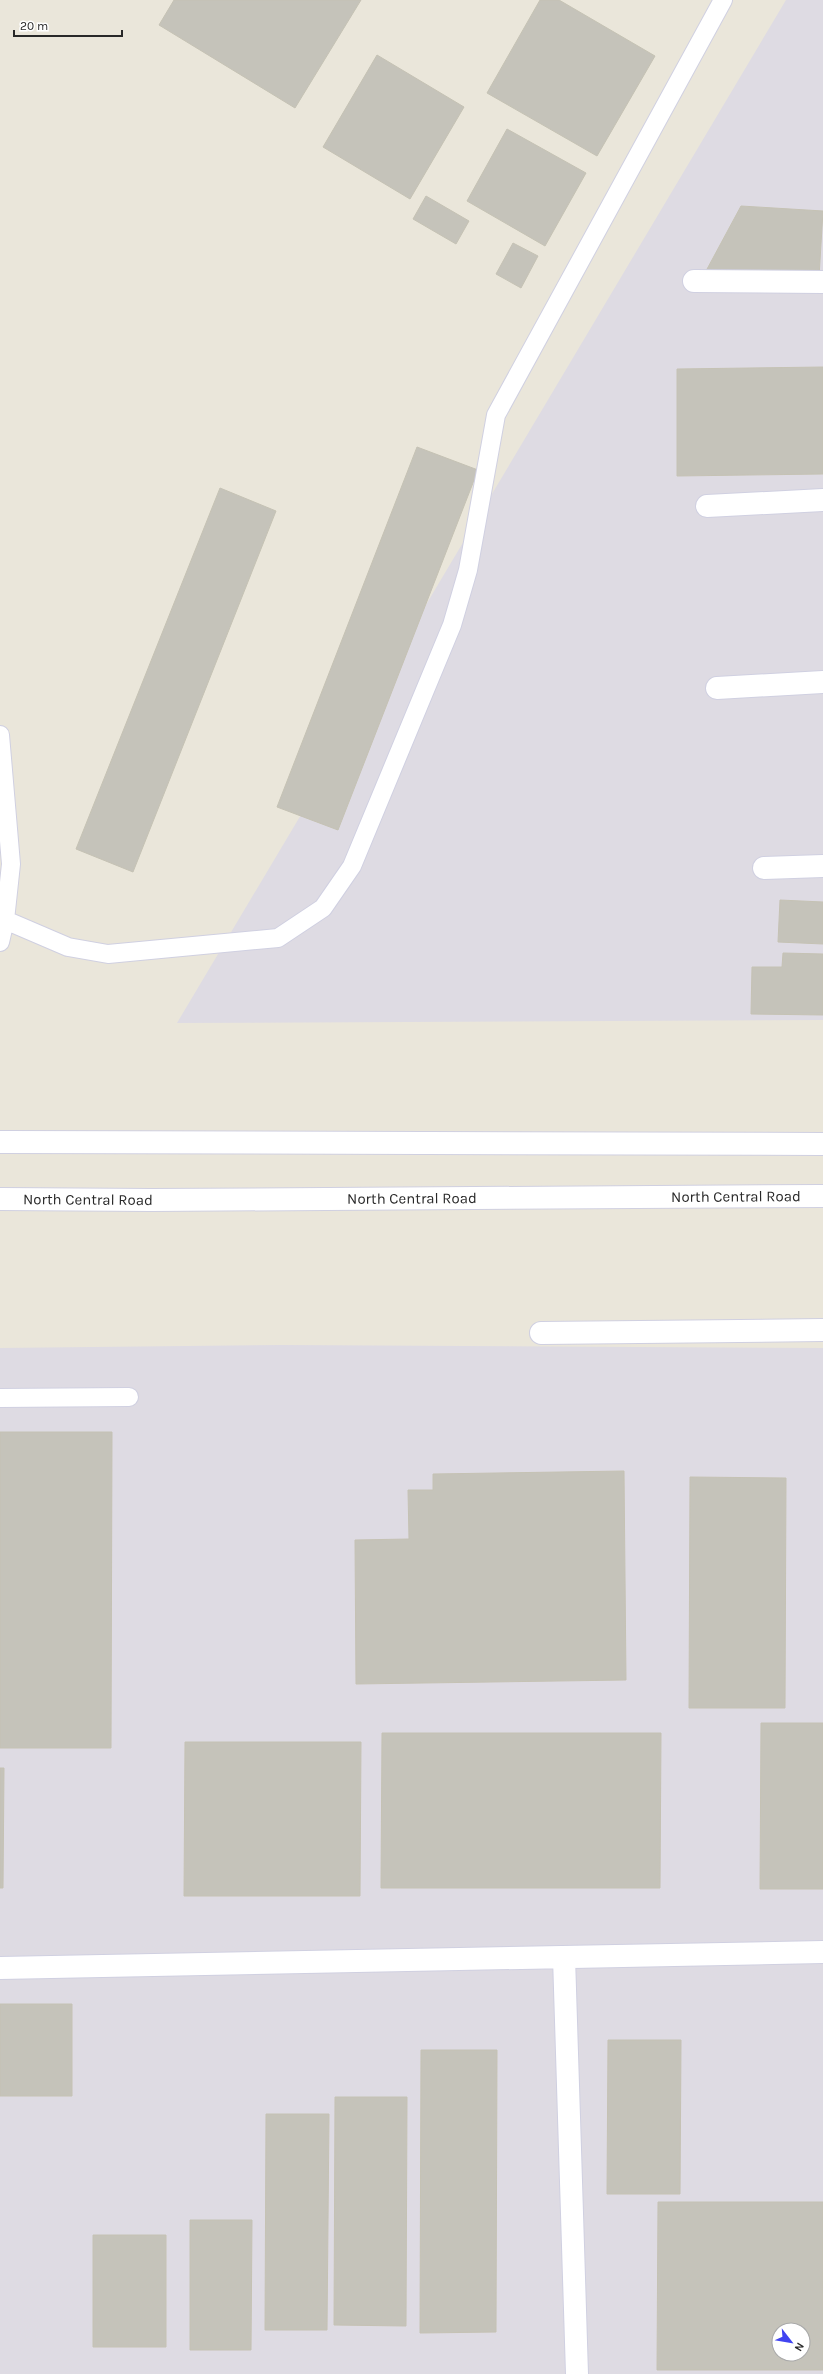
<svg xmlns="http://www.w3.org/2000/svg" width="823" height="2374" font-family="Karla,sans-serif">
<rect width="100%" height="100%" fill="#eae6da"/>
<path fill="#dedbe3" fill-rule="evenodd" d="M786,0H823V1020L177,1023Z
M282,1345L823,1348V2374H0V1348ZM779,2330H803V2354H779Z"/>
<path fill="#c5c3ba" stroke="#c5c2b4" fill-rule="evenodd" d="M174,0H361L295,108L159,25Z
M540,0H559L655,56L597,156L487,93Z
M377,55L464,107L410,199L323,147Z
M507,129L586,173L545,246L467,201Z
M426,196L469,221L456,244L413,219Z
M741,206L823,211L819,277L706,271Z
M513,243L538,256L521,288L496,274Z
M823,367V474L677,476V369Z
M417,447L478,470L338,830L277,807Z
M220,488L276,511L133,872L76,849Z
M780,900L823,902V944L778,942Z
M783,953L823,954V1015L751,1014L752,967H782Z
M0,1432H112L111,1748H0Z
M624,1471L626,1680L356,1684L355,1540L409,1539L408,1490H433V1474Z
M690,1477L786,1478L785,1708H689Z
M761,1723H823V1889H760Z
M382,1733H661L660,1888H381Z
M185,1742H361L360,1896H184Z
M0,1768H4L3,1888H0Z
M0,2004H72V2096H0Z
M608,2040H681L680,2194H607Z
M421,2050H497L496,2332L420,2333Z
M335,2097H407L406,2326L334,2325Z
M266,2114H329L327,2330H265Z
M658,2202H823V2370H657ZM779,2330H803V2354H779Z
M190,2220H252L251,2350H190Z
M93,2235H166V2347H93Z"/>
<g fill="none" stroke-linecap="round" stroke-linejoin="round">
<defs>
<path id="lane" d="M0,735L11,864L5,920L0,942
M5,920L68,947L108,954L278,938L323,908L352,866L452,625L468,570L496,415L723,0
M0,1398L129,1397"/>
<path id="street" d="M694,281L823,282
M707,506L823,500
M717,688L823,682
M764,868L823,866
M541,1333L823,1330
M564,1957L577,2374
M0,1968L823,1952"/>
<g id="secondary">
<path d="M0,1142L823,1144"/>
<path id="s1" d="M0,1199L151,1200L823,1196"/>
</g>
</defs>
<use href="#lane" stroke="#d0d0e1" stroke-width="20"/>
<use href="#street" stroke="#d0d0e1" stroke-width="24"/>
<use href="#secondary" stroke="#d0d0e1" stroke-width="24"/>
<use href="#lane" stroke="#fff" stroke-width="18"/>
<use href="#street" stroke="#fff" stroke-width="22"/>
<use href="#secondary" stroke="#fff" stroke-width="22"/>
</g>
<g text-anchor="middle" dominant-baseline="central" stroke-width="4" stroke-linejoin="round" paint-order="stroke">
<g font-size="15" fill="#282828" stroke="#fff">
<text stroke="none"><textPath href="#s1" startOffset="736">North Central Road</textPath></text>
<text stroke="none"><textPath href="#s1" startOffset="412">North Central Road</textPath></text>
<text stroke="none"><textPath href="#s1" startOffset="88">North Central Road</textPath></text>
</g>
</g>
<g transform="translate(791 2342) rotate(121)"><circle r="19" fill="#ffffff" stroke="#a9a9a9"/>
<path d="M0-3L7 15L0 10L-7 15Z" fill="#4144f1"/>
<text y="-6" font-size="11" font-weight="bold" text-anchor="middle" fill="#282828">N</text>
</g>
<path d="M14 30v6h108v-6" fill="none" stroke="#282828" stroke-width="2"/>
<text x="20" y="30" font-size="12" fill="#282828" stroke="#ffffff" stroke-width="3" paint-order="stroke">20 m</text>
</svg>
